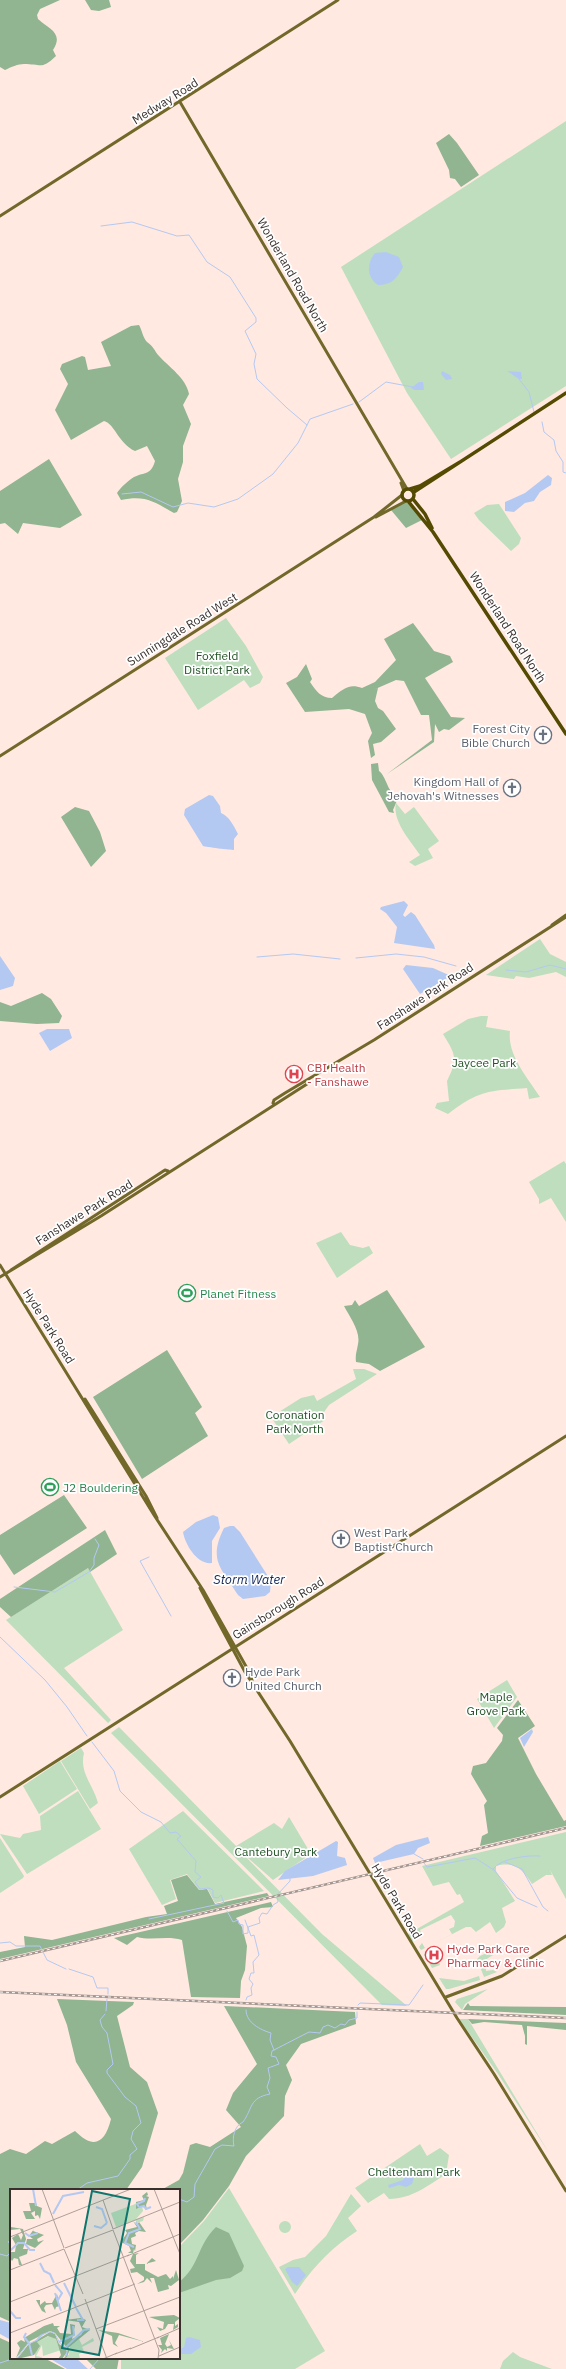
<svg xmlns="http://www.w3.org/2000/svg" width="566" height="2369" font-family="'IBM Plex Sans',sans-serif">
<rect width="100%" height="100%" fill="#ffe9e1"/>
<path fill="#bedebe" d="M566,121V386L451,459L407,393L341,267Z
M499,504L521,538L519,544L511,551L479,520L474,513L487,505Z
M226,618L246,646L263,677L260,683L250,688L244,680L198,710L165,658Z
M396,803L405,814L414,807L439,841L428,849L433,858L415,866L409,862L420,855C410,840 392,821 396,803Z
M540,939L550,954L566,962V977L556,972L529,978L516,976L514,979L486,975Z
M481,1016H488L486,1027L510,1031C507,1055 528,1078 540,1097L529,1099L527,1088C489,1091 479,1090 448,1114L435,1108L437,1103L449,1101L447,1081C458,1059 456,1055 443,1034L468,1019Z
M564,1161L566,1164V1222L551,1198L539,1204V1199L529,1182Z
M341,1232L350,1245L363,1248L369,1246L373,1253L337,1278L316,1243Z
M353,1369H364L377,1374L329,1405L322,1415L325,1420L289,1444L271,1417L301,1398L314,1395L317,1401L356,1379Z
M88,1568L123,1630L64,1668L111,1720L108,1723L6,1620Z
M507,1680L517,1697L494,1728L477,1699Z
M119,1727L236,1846L274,1823L282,1829L289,1817L311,1854L273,1880L240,1851L322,1934L407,2006L382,2005L111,1733Z
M81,1748L84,1753C79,1773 93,1784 98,1803L90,1809L61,1761Z
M60,1761L77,1789L39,1814L23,1786Z
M78,1791L101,1829L27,1874L0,1834L20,1838L23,1834L41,1830L40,1816Z
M183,1811L264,1891L215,1903L207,1888L199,1890L187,1874L170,1880L176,1899L162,1905L129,1849Z
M566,1832V1899L550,1870L552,1875H546L532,1884C522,1869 515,1861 496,1866V1871L515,1901L502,1908L506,1922L504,1927L496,1933L490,1922L476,1932L471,1927H466L421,1950L419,1947L422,1943L425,1948L452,1934L449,1929L454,1927L455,1921L451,1915L420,1930L422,1935L412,1941L408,1934L464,1902L460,1894L457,1895L449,1882L433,1886L422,1866Z
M0,1838L24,1876L23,1878L0,1893Z
M491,1951L493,1955L485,1960L486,1971L493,1970L497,1972L484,1977L477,1959L480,1956Z
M426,1952L434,1964L439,1962L440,1965L432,1968L424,1955Z
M479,1976L480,1980L449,1989H446L439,1978L464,1981Z
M488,1989L465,2004L462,2010L455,2002L457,1999Z
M459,2019H468L549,2153L498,2074Z
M420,2144L427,2156L440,2148L449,2155L446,2174C426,2187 413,2198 389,2199L384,2193L368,2203L355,2188Z
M229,2188L325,2351L295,2369H121V2358H179V2247L204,2221Z
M351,2194L361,2206L348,2218L357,2231C331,2248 312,2268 295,2294L279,2267L293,2260L305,2257L326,2236Z
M279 2227a6 6 0 1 1 12 0a6 6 0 1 1-12 0Z
M513,2352L520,2357L552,2369H500L503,2361Z"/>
<path fill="#91b491" d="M0,0H60L40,9L37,15L38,19C49,29 64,33 53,50L56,56C41,70 42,64 24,64C18,64 11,67 5,70L0,67Z
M85,0H109L111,7L99,11L91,10Z
M449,134L457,143L479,175L461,187L455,179L450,178L449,170L436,143Z
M139,325C142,330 143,338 147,342C155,348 153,349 159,356C169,367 186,378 189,394L183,405L191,424L183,446V462L178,479L182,501L177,512L174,513C153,501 145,495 121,500L117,493C121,487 128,481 134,477C145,472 151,475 155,461L147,446L135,451C118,443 115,424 104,421L71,440L55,410L68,384L60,369L62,364L82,356L85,357L88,370L111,366L101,342L131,326Z
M49,459L82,515L60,528L23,523L18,534L5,523L0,524V491Z
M407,499L422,520L406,528L391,510Z
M413,623L434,651L450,656L453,662L425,678L451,717L465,718L449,730L444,729L439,732L435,724L434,742L387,774L432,740L429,715H421L404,681L396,680L373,690L378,688L375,701L378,708L383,711L396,729L381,742L373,744L375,755L371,758L368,741L372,733L365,714L349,709L305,712L286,683L297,677L306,664L312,679L310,682C316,691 321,698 332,698C343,689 349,683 362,688L375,682L396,660L384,639Z
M378,763L379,771C386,776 388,792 394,793V797L398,798L393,810L394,813L389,812L372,780L371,764Z
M75,807L89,811L100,832L106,851L91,867L61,817Z
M42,993L51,999L62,1016L59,1023L37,1024L0,1021V1002L11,1006Z
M387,1290L425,1347L380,1371L369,1364L356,1362C355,1354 357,1351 358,1344C361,1331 349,1316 344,1306L352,1305L355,1300L359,1306Z
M167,1350L202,1407L195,1413L208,1436L142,1479L93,1397Z
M64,1495L87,1528L14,1575L0,1554V1535Z
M105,1530L117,1554L90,1572L88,1568L11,1617L0,1607V1599Z
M518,1700L535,1726L518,1738L536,1774L564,1821L566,1820V1826L480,1846L482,1836L488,1833L484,1805L487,1801L471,1774L473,1766L486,1763L502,1741L503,1735L497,1728Z
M187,1875L199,1890L207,1889L215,1904L267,1893L269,1896L0,1959V1952L25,1947L24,1936L52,1940L146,1917L167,1914L164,1906L178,1901L171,1880Z
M271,1902L273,1907L261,1908L236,1918L242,1927L247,1946L245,1970L241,1981L240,1998L191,1997L182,1940C167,1935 153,1941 137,1937L127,1945L114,1938Z
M57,1999L134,2002L133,2005L117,2016L130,2067L147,2082L158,2113L142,2167L126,2190H11V2322L0,2317V2154L10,2149L26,2154L45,2141L52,2144L75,2131C94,2150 105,2143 111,2119L76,2062L67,2025Z
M468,2003L470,2006L566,2007V2015L463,2010Z
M224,2006L355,2012L356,2024L301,2044L286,2065L292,2080L285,2096L284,2116L246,2156L229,2186L203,2220L179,2245V2190H161L179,2180L183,2173L190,2145L196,2143L210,2147L241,2127L226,2110L233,2093L257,2064Z
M468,2019L566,2023V2030L527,2026V2045L525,2044V2036L522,2025L484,2022L472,2024Z
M216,2227L229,2233L244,2266L242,2271L230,2278L216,2280L179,2293V2282C200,2266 197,2245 216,2227Z
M0,2338L11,2343V2358H44L65,2369H0Z
M85,2358H119L117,2369H96Z"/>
<path fill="#b4c9f2" d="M386,252L399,257L403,267C397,278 392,285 378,285C367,278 366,264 375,253Z
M442,371L450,375L452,379L446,380L441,374Z
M507,371L521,372L522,379H519Z
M419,382H423L424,390H415L411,388Z
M548,475L552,478L551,485L540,492L534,501L525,503L514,512L505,511V502L525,493Z
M209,795L213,796L220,806L221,813C229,816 234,826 238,834L234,839V850C231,850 206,847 203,846L184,815L185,809Z
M404,901L408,905L403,915L405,917L411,912L415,915L434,945L435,949L394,943L397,927L386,913L380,909L381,907Z
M0,956L15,978L13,986L0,990Z
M406,965L433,968L451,976L420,994L403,969Z
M47,1029H69L72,1038L50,1051L39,1033Z
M213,1515L218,1517L220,1528L212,1541V1563C197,1565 185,1544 183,1532L196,1522Z
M230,1526H234L240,1532L271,1581L270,1592L265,1596L243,1599L238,1595C221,1568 208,1560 224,1528Z
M532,1729L533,1732L524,1747L520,1738Z
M428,1837L430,1843L418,1848L414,1854L375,1863L373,1858L396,1845Z
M336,1841L338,1842L337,1856L345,1858L347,1865L313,1876L278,1880L285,1871Z
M413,2171L415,2174L412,2184L406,2187L399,2185L389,2188L388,2185L403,2180L407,2173Z
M288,2267H299L306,2275L297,2286L292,2282L285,2269Z
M0,2320L11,2323V2340L0,2334Z
M189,2337L200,2340L201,2347L191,2354H179V2350L184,2347L186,2338Z
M49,2358H76L88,2369H67Z"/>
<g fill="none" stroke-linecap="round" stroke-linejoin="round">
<path stroke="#b4c9f2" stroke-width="1" d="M101,226L132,222L177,236L189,235L207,262L230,277L256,318V322L245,331L256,354L254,364L257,379L287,408L307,425
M519,379L529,392L534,412
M359,402L386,382L413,387
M542,422L544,432L554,440L556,451L563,462V472L566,473
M122,494L141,492L173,507L188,503L214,507L238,499L273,474L298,443L310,419L353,404
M257,957L293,954L340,959
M356,958L396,954L424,957L456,966
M506,970L526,972L550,965L566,969
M149,1557L140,1561L171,1616
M14,1587L55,1592L89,1572L94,1565V1558L99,1545L95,1539
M0,1637L45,1680L67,1707L87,1736
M92,1742L114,1771L120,1791L141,1812L161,1822L170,1833L176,1832L181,1836L177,1839L196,1861L195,1872L201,1877L195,1882L200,1889L209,1888L213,1890V1897L218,1898L221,1895L224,1903L149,1919
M414,1854L423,1859
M505,1862L522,1869L543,1907L548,1911
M424,1863L427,1867L475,1858L494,1870L517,1898L537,1907
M493,1869C501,1858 528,1855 540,1856
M227,1911L233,1922L238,1920L239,1924L243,1925V1934L248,1933V1927L260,1923L259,1918L262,1913L267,1914L273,1905L278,1902L277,1895L290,1881V1878
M245,1920L251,1936L254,1935L259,1955L253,1962L254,1973H251L249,1979L253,1984L251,1988L252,1995L247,1997L246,2000
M0,1943L10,1942L16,1946H40L47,1960L66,1969
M69,1969L93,1977L97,1988H108V1994
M358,2005L360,2003L409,2005L423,1985
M246,2010C246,2023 261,2030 271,2033L270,2040L274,2050
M106,2011L107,1999
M77,2190L87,2183L118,2176L130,2159V2155L137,2149L131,2139L133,2131L141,2123L136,2106L125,2097L107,2073V2070L113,2064L107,2033L102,2027L100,2020L105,2014
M179,2199L187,2202L194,2197L195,2184L215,2149L222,2145L234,2146C232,2138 234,2126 243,2122C253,2108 249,2098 270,2094L267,2087L270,2078L268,2068L279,2064L276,2057L271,2056L272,2051L309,2032L320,2033L323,2027L328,2025L335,2028L341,2024L345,2025L349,2020L357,2018V2012
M11,2240L8,2242L11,2243
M0,2254L7,2256L11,2252
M0,2363L9,2360L11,2356
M90,2369L100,2358"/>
<path stroke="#72682a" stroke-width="3" d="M180,102L407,489
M0,216L338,0
M401,483L404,491
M376,517L406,501
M0,756L374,517L402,495
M552,925L566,915
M273,1103L274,1100L285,1093L374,1040L566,917
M0,1265L154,1515L203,1590L252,1677V1681
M11,1270L165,1170L168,1171
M0,1277L101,1216L307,1084L308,1081
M85,1399L146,1496L157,1518
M200,1588L245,1672L290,1741L457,2018L494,2074L566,2191
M0,1797L566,1436
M446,1997L502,1976L566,1936"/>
<path stroke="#544a02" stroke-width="3.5" d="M402 495a6 6 0 1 1 12 0a6 6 0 1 1-12 0Z
M410,489L420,486L460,462
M414,492L566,393
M413,499L425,514L432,528
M408,501L433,532L566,734"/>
<defs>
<path id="rail" d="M0,1961L566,1828
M0,1992L566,2018"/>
</defs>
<use href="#rail" stroke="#a5958f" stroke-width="2.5"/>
<use href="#rail" stroke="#fff" stroke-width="1" stroke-dasharray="3" stroke-linecap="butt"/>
</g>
<defs>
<symbol id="church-ring" viewBox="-11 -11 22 22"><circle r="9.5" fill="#fff" stroke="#6b7280" stroke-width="1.5"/><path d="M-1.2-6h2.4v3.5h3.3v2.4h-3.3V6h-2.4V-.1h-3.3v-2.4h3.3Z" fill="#6b7280"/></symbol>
<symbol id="hospital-ring" viewBox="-11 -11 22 22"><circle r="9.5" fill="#fff" stroke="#e0444e" stroke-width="1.5"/><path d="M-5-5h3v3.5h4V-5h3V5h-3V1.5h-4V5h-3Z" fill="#e0444e"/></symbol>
<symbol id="stadium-ring" viewBox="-11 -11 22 22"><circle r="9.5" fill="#fff" stroke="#2e9e5b" stroke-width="1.5"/><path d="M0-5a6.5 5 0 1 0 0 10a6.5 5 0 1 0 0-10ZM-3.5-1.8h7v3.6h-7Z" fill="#2e9e5b"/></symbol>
</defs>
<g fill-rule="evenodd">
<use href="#church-ring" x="533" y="725" width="20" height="20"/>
<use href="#church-ring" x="502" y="778" width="20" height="20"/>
<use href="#hospital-ring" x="284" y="1064" width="20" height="20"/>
<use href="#stadium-ring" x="177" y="1283" width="20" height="20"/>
<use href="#stadium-ring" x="40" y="1477" width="20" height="20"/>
<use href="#church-ring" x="331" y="1529" width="20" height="20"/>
<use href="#church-ring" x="222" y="1668" width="20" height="20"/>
<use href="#hospital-ring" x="424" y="1945" width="20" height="20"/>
</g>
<g text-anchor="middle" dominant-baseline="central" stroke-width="3.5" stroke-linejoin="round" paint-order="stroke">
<g font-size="12" fill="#38302d" stroke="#fff">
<text transform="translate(165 101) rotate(-32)">Medway Road</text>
<text transform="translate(293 275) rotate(60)">Wonderland Road North</text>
<text transform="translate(508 627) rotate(57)">Wonderland Road North</text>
<text transform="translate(182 629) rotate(-32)">Sunningdale Road West</text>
<text transform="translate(425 996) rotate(-33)">Fanshawe Park Road</text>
<text transform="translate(84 1212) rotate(-32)">Fanshawe Park Road</text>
<text transform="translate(49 1326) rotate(58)">Hyde Park Road</text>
<text transform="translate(278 1608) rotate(-32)">Gainsborough Road</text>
<text transform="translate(397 1901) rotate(59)">Hyde Park Road</text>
</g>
<g font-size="12" fill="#205224" stroke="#fff">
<text x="217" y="655">Foxfield<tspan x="217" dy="14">District Park</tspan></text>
<text x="484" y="1062">Jaycee Park</text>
<text x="295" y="1414">Coronation<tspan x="295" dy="14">Park North</tspan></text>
<text x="496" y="1696">Maple<tspan x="496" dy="14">Grove Park</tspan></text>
<text x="276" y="1851">Cantebury Park</text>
<text x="414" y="2171">Cheltenham Park</text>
</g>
<g font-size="12" fill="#5b616d" stroke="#fff" text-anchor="end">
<text x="530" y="728">Forest City<tspan x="530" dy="14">Bible Church</tspan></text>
<text x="499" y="781">Kingdom Hall of<tspan x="499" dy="14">Jehovah's Witnesses</tspan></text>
<text x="354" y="1532" text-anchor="start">West Park<tspan x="354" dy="14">Baptist Church</tspan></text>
<text x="245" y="1671" text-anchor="start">Hyde Park<tspan x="245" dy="14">United Church</tspan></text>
</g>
<g font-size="12" fill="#be3a42" stroke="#fff" text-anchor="start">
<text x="307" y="1067">CBI Health<tspan x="307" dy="14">- Fanshawe</tspan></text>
<text x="447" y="1948">Hyde Park Care<tspan x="447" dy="14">Pharmacy &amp; Clinic</tspan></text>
</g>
<g font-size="12" fill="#27864d" stroke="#fff" text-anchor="start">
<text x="200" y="1293">Planet Fitness</text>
<text x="63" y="1487">J2 Bouldering</text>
</g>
<g font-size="13" font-style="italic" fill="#122657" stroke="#fff">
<text x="249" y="1579">Storm Water</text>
</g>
</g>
<g transform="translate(10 2189)">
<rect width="170" height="170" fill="#ffe9e1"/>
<path d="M128,14L129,18L132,17L133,22L126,30L134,28L133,32L126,34V31L106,38L101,24ZM39,147L46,150L49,160L52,161L53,166L51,161L33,167L32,156L26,167L31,168L34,170L25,169V163L29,159L27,153ZM83,149L84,152L72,158L74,162L69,165L70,170H55L59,165L60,157L69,150L72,156Z" fill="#bedebe"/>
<path d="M137,3L138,6L136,7L139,8L136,16L137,21L132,17L126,20V13L134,11L132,7ZM19,14H26L27,17L32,19L30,30L28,26L25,27V22L21,24L25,30H16L13,22H21ZM1,19V38L13,40L16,50L13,60H18L17,65L9,68L12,76H9L8,70L4,69L2,72L0,69V63H5L6,56L2,49L8,45L11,51L13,46L10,40L0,41ZM123,32L127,36L129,33L136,43L129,42L125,44L126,47L121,49L122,55L126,56L125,62L124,60L123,64H118L121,62L119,57L111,53L117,44L115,41L127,38ZM24,40L23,42L34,46L27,50L28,53L34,51L25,59L16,55L17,50H23L19,47ZM129,64L126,66V75H136L142,69L146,72L135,75V81L148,88L156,85L160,90L163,87V90L166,81L169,91L161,97L158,96L159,100L148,103L144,89H140L142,94L137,89L134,93L127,95L134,91V88L127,83L121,84L120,80L125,79L120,72L123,65ZM47,105L48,109L50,108L48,111L50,117L46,118L45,121L42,115L36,116L34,119L36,124L32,122L26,111H30V116L35,112L36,114H42ZM164,126L170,129L165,133V137L168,135V138L163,141L164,135H158L155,140L150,142L147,138L153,140L154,133L139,128ZM71,129L76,131L72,138L80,141L58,159L60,160L57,168L54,170L58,160L45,144L40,142L20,152L6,169L10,159L7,154L11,151L15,153L14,149L34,137L43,134L44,137H50L47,139L50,144L61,145L60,135L65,136L62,150L71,146L73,142L69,133L55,131ZM88,141L108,144L135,153L109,146L105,154L108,158L103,155L102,147ZM40,143L45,145L49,155L56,160L57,163L52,170H48L51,166L46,150L38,147L27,153L30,157L24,166L7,170L18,156ZM159,145L155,155L157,158L161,156L159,151L164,160L157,159V162L155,160L151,164L152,161L148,156H152L150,149Z" fill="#91b491"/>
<path d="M40,142L45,144L51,155L58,160L57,166L54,170L57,161L49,154L45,145L40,143L33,146L27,152L18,155L7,170H6L17,155L26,151L30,146Z" fill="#b4c9f2"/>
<path fill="none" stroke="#b4c9f2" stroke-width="2" d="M23,0L26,17M86,18L92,20L97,34M129,18L127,15L134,12L135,9M130,18L134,17L136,20L141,18M43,25L53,7L74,3M84,37L91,39L97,34M15,44L19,47L28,44M124,58L115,54L119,44L130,40L126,33M0,62L8,54H14L20,61H25M30,74L34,82L40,85L44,94M54,94L66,118M45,96L52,104L48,111M45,104L51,122M66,119L73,131H67M0,122L6,129H11M16,144L14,148L19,154M49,153L64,146L63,137M19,154L22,166M56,158L74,141L80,140"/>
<path fill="none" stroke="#af9f99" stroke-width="1" d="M32,0L54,59M144,0L170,65M93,11L103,40M103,40L170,13M103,41L149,161L148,170M0,48L121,0M55,59L103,41M54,60L73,105M117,67L170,45M0,81L54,60M75,110L97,170M0,113L119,66M86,140L170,108M0,144L125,95M147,149L170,139M120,160L149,148M105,165L121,159M149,167L170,158M93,170L107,164"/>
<path fill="#0f766e" fill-opacity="0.15" stroke="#0f766e" stroke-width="2" d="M82,2L120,10L89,166L52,159Z"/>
<rect width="170" height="170" fill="none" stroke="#38302d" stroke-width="2"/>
</g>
</svg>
